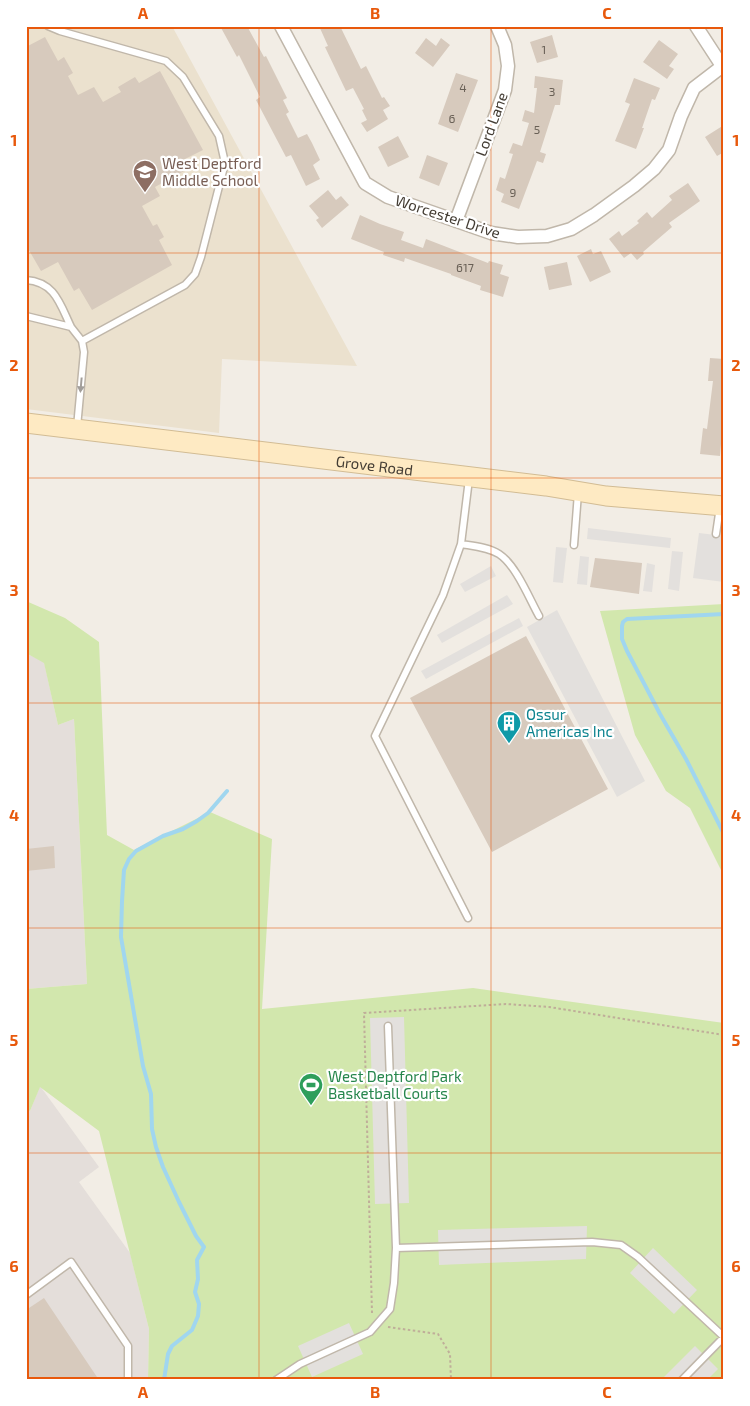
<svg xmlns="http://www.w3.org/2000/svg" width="750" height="1406" font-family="'Exo 2',sans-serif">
<rect width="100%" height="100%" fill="#f2ede5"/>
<path fill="#e4deda" d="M26,653L44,662L58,725L74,719L87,984L26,989Z
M40,1086L99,1167L79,1182L130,1253L149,1329L148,1380H26V1109L30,1111Z"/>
<path fill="#ebe1ce" d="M26,26H172L357,366L222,359L219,433L26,409Z"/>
<path fill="#d2e7ad" d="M26,601L65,618L99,642L107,835L134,850L210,812L272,839L262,1009L473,988L724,1023V1380H148L149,1329L99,1131L40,1087L30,1111L26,1109V989L87,984L74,719L58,725L44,663L26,653Z
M724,604V876L690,808L666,791L635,735L600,611Z"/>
<path fill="#e3e0dd" d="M588,528L671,538L670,548L587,539Z
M699,533L724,536V582L693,578Z
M556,547L567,548L563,583L553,582Z
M672,551L683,552L679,591L668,589Z
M580,556L589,557L587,585L577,584Z
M647,563L655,565L652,592L643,591Z
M491,566L496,576L465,592L460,584Z
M507,595L513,604L442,643L437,635Z
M557,610L645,781L617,797L527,627Z
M519,618L523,626L426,679L421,671Z
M404,1017L409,1203L375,1204L370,1018Z
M587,1226L586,1259L439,1265L438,1230Z
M653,1248L697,1290L674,1314L630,1273Z
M349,1323L363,1354L312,1377L298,1346Z
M695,1346L718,1369L707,1380H661Z"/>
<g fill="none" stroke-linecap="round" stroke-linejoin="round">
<path stroke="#a0d6ef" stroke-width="4" d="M724,614L627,619L623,622L622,626V639L627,651L660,714L686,759L724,834
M164,1380L168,1354L172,1346L192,1330L198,1316L199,1304L195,1292L198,1279L197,1260L204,1247L196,1236L179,1202L163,1167L156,1147L152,1129L151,1094L143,1066L121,937L122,901L124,870L129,859L136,851L163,836L183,829L197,821L208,813L227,791"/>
</g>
<path fill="#d7cabd" d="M220,26H247L264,57L266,56L287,98L283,100L289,112L286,114L298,138L307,134L312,143L320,160L313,165L320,179L306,186L291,155L286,157L256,100L260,97L239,55L237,57Z
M319,26H340L361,69L366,66L382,98L384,97L390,106L383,110L388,119L367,132L361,123L367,120L362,110L364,109L353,88L346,91L325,47L328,46Z
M552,35L558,57L537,63L530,42Z
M45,37L58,61L64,57L73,73L68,76L78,95L94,87L103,102L121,92L118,87L135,77L139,83L160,71L203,150L179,162L184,171L155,187L160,196L142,206L153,226L157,224L164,237L159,240L172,265L92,310L79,288L74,291L58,262L41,271L26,245V47Z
M426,38L436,46L441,38L450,45L433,67L415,53Z
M659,40L678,54L669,66L674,69L667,79L643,62Z
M456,73L478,80L458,132L438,124Z
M535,76L563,80L560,105H555L540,152L546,154L543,163L537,161L519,209L501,202L504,194L496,190L500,177L505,179L513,154L509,153L513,143L522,146L529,123L522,121L525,110L534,113L537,88H534Z
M634,78L660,88L655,100L652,99L642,128H644L636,149L615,141L630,104L625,102Z
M724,125V152L717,156L705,137Z
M398,136L409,157L388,167L378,147Z
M427,155L448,163L439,186L419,178Z
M688,183L700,201L669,223L672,227L643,252L644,254L637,260L631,253L624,258L609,239L619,231L622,236L639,223L637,221L647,212L652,218L672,200L669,196Z
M328,190L336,200L341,196L349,205L322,228L316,220L319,218L309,206Z
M360,215L380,224L404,232L401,240L423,248L426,239L488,263L489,261L503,265L500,274L509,277L503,297L480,290L481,286L451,275V274L405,258L404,262L383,255L384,252L351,239Z
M591,249L593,254L601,251L611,272L590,282L577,256Z
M567,262L572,285L549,290L544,267Z
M710,358L724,359V445L721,444L720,456L700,454L703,428L707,429L713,381H708Z
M595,558L642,563L639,594L590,587Z
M526,636L608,789L492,852L410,698Z
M54,846L55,868L26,871V849Z
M44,1298L99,1380H26V1310Z"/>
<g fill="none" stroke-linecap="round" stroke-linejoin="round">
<defs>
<path id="lane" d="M26,280C55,282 60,304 71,327
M26,316L71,327L82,341L185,285L195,274L201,257L225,163L219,136L183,77L166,61L60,31L48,26
M77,427L84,352L82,341
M716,534L720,507
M461,544C473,546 488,547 499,554C516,565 529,598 539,616
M574,545L578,493
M468,918L375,736L443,595L461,544L469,479
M388,1026L396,1248
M26,1295L71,1262L128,1346V1380
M276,1380L300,1364L370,1332L390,1309L394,1283L396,1248L592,1242L621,1245L638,1257L724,1337
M682,1380L724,1337"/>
<path id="street" d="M281,26L365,183L388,197L491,233L518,237L547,236L571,229L594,215L634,186L654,169L669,150L681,116L694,88L724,65
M696,26L724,69
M456,221L505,90L508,66L505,45L497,26"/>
<g id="secondary">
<path id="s1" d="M26,423L546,486L606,496L724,506"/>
</g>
</defs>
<use href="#lane" stroke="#c0b7aa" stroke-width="9"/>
<use href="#street" stroke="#c0b7aa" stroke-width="15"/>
<use href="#secondary" stroke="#d2bc94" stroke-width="21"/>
<path stroke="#bfae99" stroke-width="2" stroke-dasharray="2.5 2.5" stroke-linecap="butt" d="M372,1313L364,1013L506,1004L549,1007L724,1035
M388,1327L438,1334L450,1354L451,1380"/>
<use href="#lane" stroke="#fff" stroke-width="6"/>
<use href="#street" stroke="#fff" stroke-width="12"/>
<use href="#secondary" stroke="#feeac3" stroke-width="19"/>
</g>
<defs><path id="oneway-solid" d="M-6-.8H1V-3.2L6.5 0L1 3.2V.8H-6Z" transform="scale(1.25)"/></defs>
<use fill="#a29e9a" href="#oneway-solid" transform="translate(81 385) rotate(95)"/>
<path fill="none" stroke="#e8590c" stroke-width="1" stroke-opacity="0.55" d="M259,26V1380M491,26V1380M26,253H724M26,478H724M26,703H724M26,928H724M26,1153H724"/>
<defs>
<symbol id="school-pin" viewBox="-11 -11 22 30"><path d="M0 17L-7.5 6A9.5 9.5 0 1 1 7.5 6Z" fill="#8d6e63" stroke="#fff"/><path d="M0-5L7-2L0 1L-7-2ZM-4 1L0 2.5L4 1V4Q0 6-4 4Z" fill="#fff"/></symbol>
<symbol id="building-pin" viewBox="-11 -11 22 30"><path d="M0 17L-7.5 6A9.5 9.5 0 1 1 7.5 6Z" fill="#0f9aa8" stroke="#fff"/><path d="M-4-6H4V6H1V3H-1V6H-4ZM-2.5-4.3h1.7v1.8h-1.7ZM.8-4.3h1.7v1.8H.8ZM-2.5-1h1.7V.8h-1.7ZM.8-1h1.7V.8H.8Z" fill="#fff"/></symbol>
<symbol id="stadium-pin" viewBox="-11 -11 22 30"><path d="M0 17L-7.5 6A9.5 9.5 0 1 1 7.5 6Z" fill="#2e9e5b" stroke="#fff"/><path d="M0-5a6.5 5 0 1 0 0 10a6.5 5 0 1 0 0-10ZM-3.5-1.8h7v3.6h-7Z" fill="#fff"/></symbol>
</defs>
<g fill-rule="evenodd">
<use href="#school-pin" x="131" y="158" width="28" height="38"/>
<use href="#building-pin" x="495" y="709" width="28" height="38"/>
<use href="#stadium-pin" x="297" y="1071" width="28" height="38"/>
</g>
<g text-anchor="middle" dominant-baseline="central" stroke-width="4.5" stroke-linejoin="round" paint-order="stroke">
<g font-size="12" fill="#696056">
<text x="544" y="49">1</text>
<text x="463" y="87">4</text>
<text x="552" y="91">3</text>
<text x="452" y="118">6</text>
<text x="537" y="129">5</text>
<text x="513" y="192">9</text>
<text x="465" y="267">617</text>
</g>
<g font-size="15" fill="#443d34" stroke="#fff">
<text transform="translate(491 124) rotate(-70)">Lord Lane</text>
<text transform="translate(448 216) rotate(18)">Worcester Drive</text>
<text stroke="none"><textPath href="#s1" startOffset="351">Grove Road</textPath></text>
</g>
<g font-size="15" fill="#785e54" stroke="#fff" text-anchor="start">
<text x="162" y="163">West Deptford<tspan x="162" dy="17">Middle School</tspan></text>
</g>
<g font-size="15" fill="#0d838f" stroke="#fff" text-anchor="start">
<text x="526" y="714">Ossur<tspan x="526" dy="17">Americas Inc</tspan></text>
</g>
<g font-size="15" fill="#27864d" stroke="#fff" text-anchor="start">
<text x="328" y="1076">West Deptford Park<tspan x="328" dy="17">Basketball Courts</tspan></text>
</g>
</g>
<rect width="750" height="1406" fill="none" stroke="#ffffff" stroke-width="55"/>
<rect x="28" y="28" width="694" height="1350" fill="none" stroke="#e8590c" stroke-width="2"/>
<g font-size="16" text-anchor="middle" font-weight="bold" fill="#e8590c">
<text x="143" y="19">A</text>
<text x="375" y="19">B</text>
<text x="607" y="19">C</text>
<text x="14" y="146">1</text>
<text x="736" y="146">1</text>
<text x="14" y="371">2</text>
<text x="736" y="371">2</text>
<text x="14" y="596">3</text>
<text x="736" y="596">3</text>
<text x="14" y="821">4</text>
<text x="736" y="821">4</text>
<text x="14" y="1046">5</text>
<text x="736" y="1046">5</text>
<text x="14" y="1272">6</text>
<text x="736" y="1272">6</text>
<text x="143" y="1398">A</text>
<text x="375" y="1398">B</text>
<text x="607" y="1398">C</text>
</g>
</svg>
